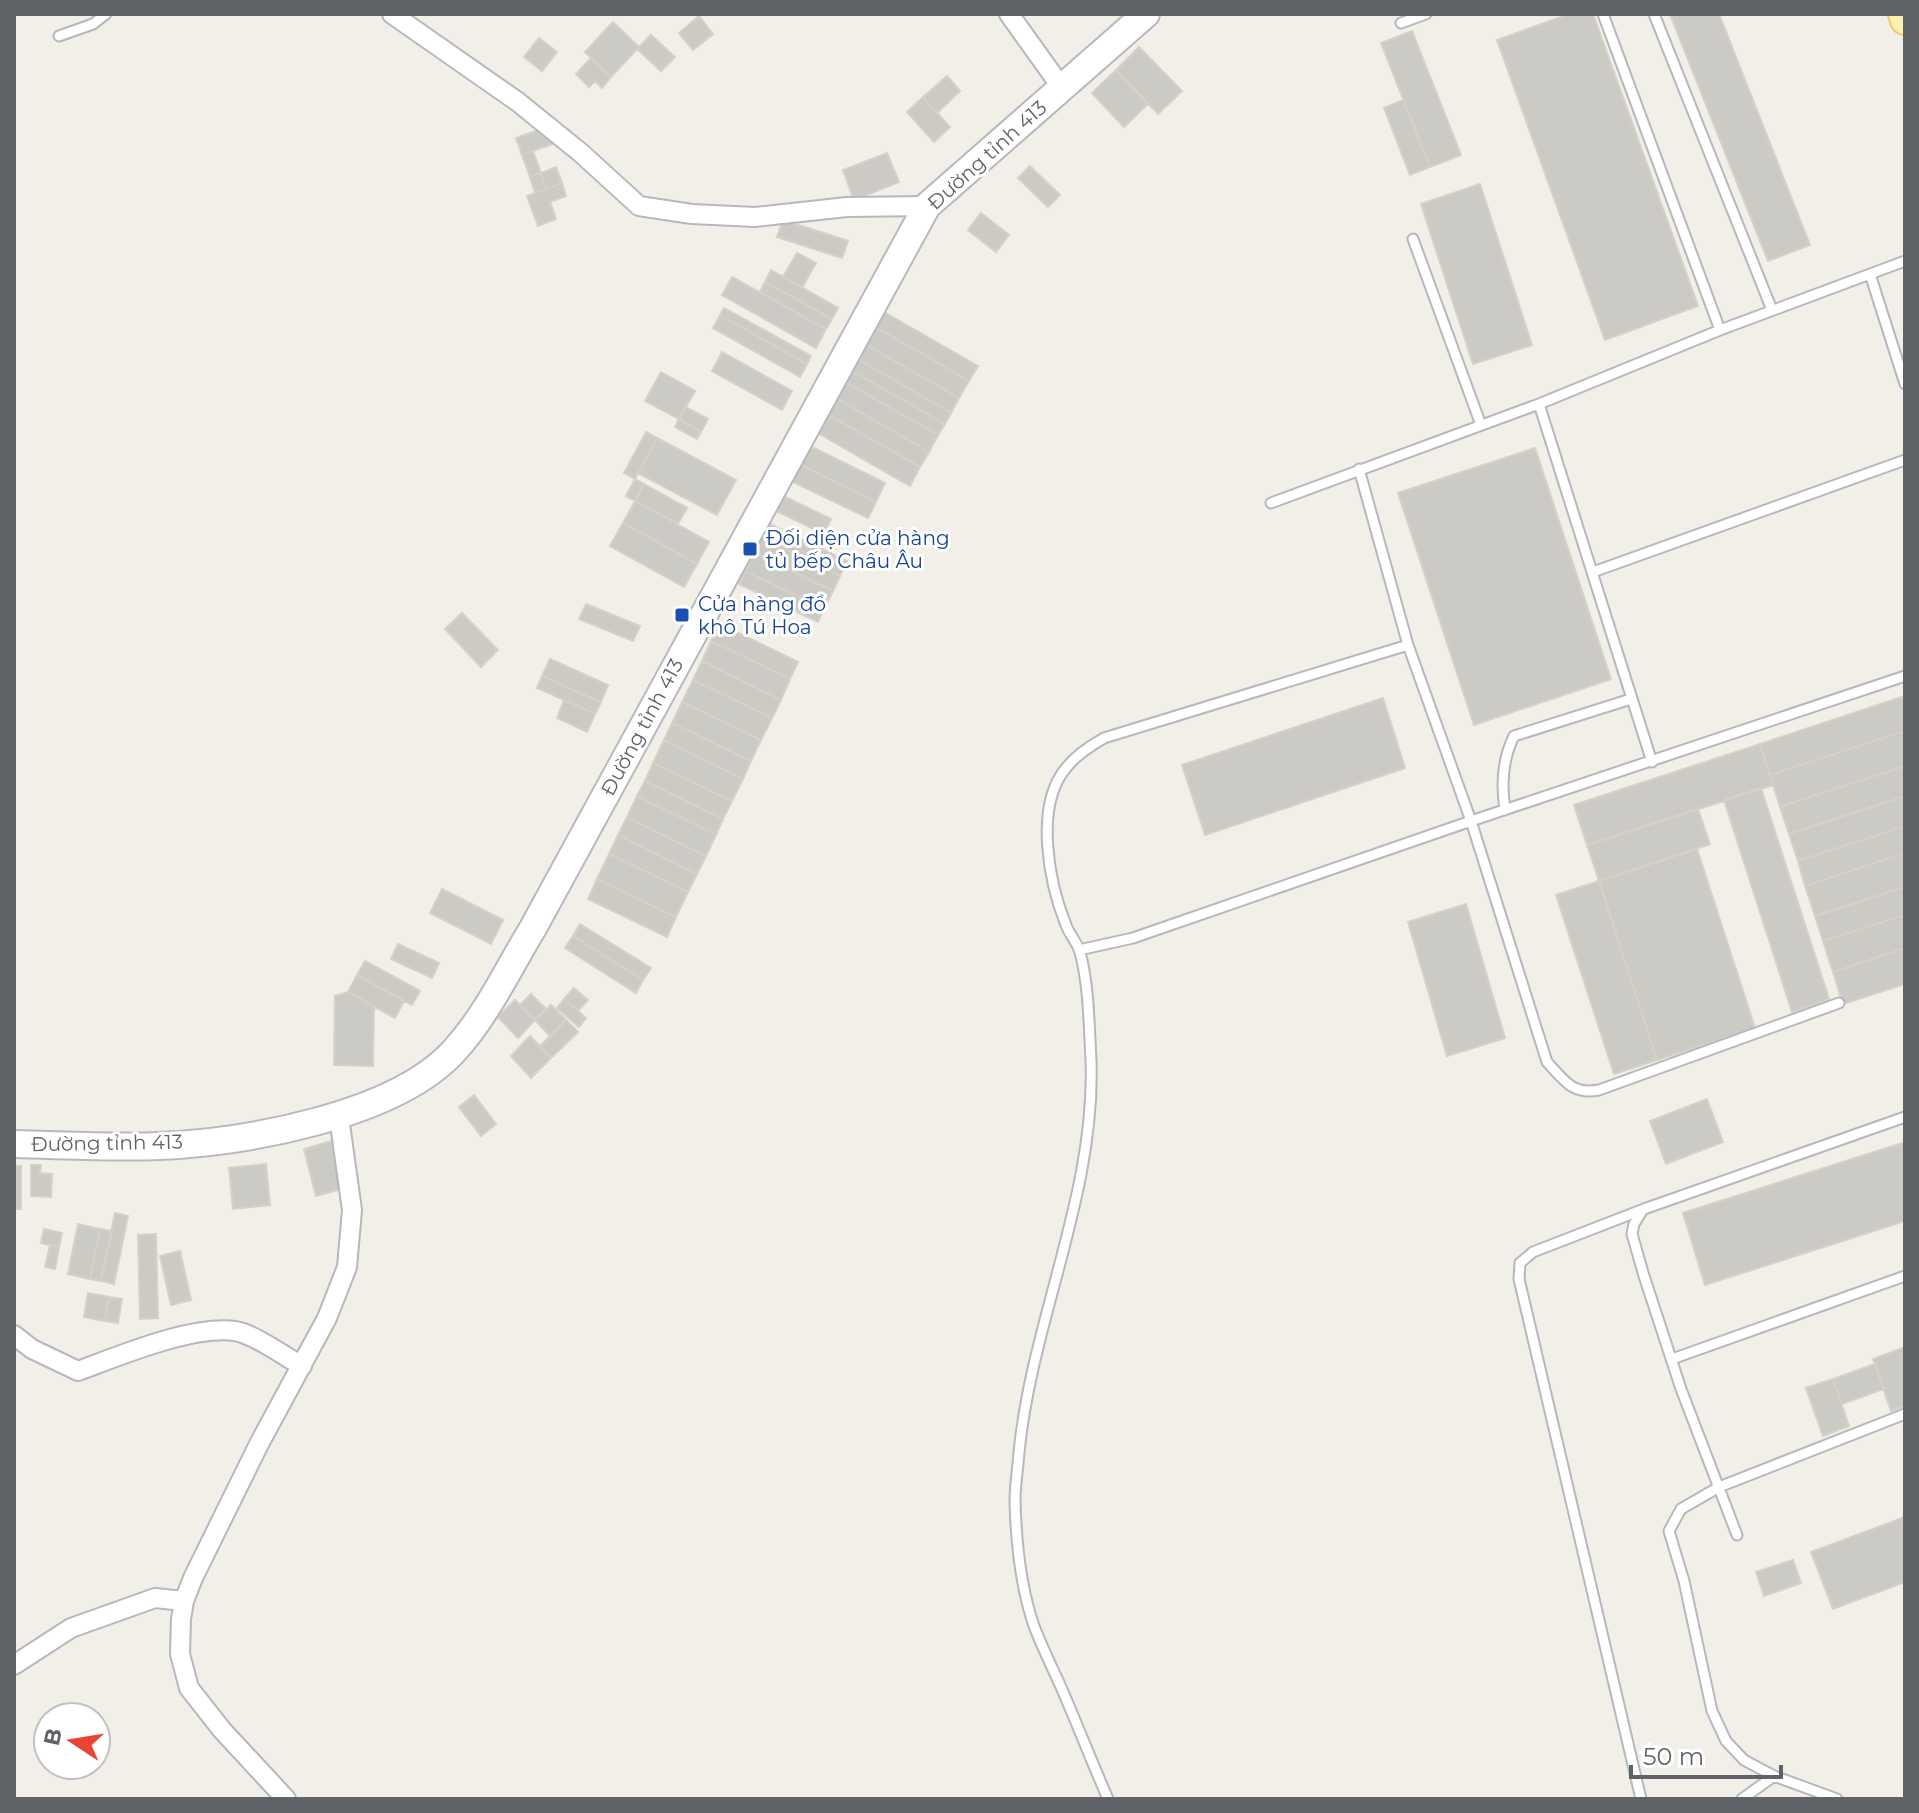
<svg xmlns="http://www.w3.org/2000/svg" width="1919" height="1813" font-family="Montserrat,sans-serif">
<rect width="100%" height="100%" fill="#f1efe8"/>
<path fill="#cccac5" stroke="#d6d1c6" stroke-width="2" d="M1569,14H1593L1698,306L1605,340L1497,40Z
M1670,14H1719L1810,245L1768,261Z
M699,16L713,34L693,50L679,33Z
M613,22L639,47L611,77L585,52Z
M1412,31L1461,155L1430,167L1381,43Z
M651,35L675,57L661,71L637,49Z
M539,38L557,52L542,71L524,57Z
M1139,47L1182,91L1158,114L1116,70Z
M591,58L611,77L602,88L595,81L589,87L576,74Z
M1116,70L1148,104L1124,127L1092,93Z
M947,76L960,91L937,113L923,97Z
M923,97L950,127L934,142L907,112Z
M1403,100L1430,167L1410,175L1384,108Z
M538,130L560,141L522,155L516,138Z
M533,151L541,173L530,177L522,155Z
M887,153L899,182L854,200L843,170Z
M1030,166L1060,195L1048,207L1018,178Z
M556,167L562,183L546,189L541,173Z
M541,173L546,189L535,193L530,177Z
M562,183L566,196L550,202L556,219L538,226L527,196Z
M1480,184L1532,345L1473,364L1421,204Z
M981,213L1009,235L996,252L968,230Z
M783,220L848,241L842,258L777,237Z
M797,253L816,263L802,288L783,277Z
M771,270L838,308L832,319L765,282Z
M732,277L826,329L816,348L722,295Z
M765,282L832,319L826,329L760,292Z
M724,308L811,356L807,364L720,315Z
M884,312L978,366L969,381L876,327Z
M720,315L807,364L800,377L713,328Z
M876,327L969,381L959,398L866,345Z
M866,345L959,398L951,413L858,359Z
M722,352L792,391L782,410L712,371Z
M858,359L951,413L945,424L851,370Z
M851,370L945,424L938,435L845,382Z
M661,372L695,391L679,419L645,401Z
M845,382L938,435L929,452L836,398Z
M836,398L929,452L920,467L827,414Z
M685,407L708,419L701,432L679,419Z
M827,414L920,467L910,486L816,432Z
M679,419L701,432L697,439L675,427Z
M646,432L657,438L635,479L624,473Z
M657,438L736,480L717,515L638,473Z
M806,444L885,483L876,502L797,463Z
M1535,448L1611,679L1474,725L1398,493Z
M797,463L876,502L868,518L789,480Z
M635,479L644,484L635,501L626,496Z
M644,484L687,508L678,524L635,501Z
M781,495L831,519L824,534L774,510Z
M635,501L709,542L697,564L623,523Z
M623,523L697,564L684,587L610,546Z
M768,523L847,561L840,576L761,537Z
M761,537L840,576L833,591L754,553Z
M754,553L833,591L824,609L745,571Z
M745,571L824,609L818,622L739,584Z
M586,604L640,626L633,641L579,619Z
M462,613L498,650L481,667L445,629Z
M720,624L798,662L790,679L711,641Z
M711,641L790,679L781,700L702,661Z
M550,659L608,685L601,702L542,676Z
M702,661L781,700L772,718L693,680Z
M542,676L601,702L595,714L537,688Z
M693,680L772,718L761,740L682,702Z
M1905,696V731L1770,775L1760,744Z
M1383,698L1405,768L1205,835L1182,765Z
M564,700L595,714L587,732L557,718Z
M682,702L761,740L751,761L672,723Z
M672,723L751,761L743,779L664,740Z
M1905,731V766L1780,807L1770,775Z
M664,740L743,779L732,801L653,763Z
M1760,744L1773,785L1587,845L1574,805Z
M653,763L732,801L723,819L645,781Z
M1905,766V796L1789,834L1780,807Z
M645,781L723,819L716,835L637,796Z
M1761,788L1829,999L1792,1012L1724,800Z
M637,796L716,835L706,856L627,817Z
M1905,796V826L1798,861L1789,834Z
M1698,809L1710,844L1599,881L1587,845Z
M627,817L706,856L697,874L618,835Z
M1905,826V853L1805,886L1798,861Z
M618,835L697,874L688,892L609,854Z
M1697,849L1755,1028L1657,1060L1599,881Z
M1905,853V887L1815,916L1805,886Z
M609,854L688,892L676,917L597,879Z
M597,879L676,917L667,937L588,899Z
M1599,881L1657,1060L1614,1074L1556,895Z
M1905,887V915L1823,941L1815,916Z
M442,889L503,920L491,944L430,913Z
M1466,904L1505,1038L1447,1056L1408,922Z
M1905,915V948L1833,972L1823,941Z
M580,924L651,968L643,980L573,936Z
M573,936L643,980L636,993L565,948Z
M398,944L439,963L432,978L391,959Z
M1905,948V984L1843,1004L1833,972Z
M365,961L420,991L412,1005L357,975Z
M357,975L404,1001L395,1018L348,992Z
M574,988L588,1000L578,1011L564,999Z
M348,992L374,1006L373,1066L334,1065L335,996Z
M531,994L546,1009L535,1020L520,1005Z
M564,999L586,1018L579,1027L557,1008Z
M515,1000L535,1020L518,1038L498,1017Z
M551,1005L566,1020L550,1036L535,1020Z
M566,1020L578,1032L551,1058L540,1046Z
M530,1036L551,1058L531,1078L511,1056Z
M474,1095L496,1124L481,1136L459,1107Z
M1707,1099L1723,1142L1666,1164L1650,1121Z
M332,1141L345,1188L316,1196L304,1149Z
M1905,1142V1221L1705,1285L1683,1213Z
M266,1164L270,1205L233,1209L229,1168Z
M31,1165H41L40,1173L52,1174L51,1197L31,1196Z
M14,1166H21V1209H14Z
M115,1213L128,1216L114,1284L101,1281Z
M78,1224L100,1229L90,1279L68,1274Z
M44,1229L62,1233L59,1247L41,1243Z
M100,1229L112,1231L101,1281L90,1279Z
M156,1234L158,1318L140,1319L138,1235Z
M50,1245L59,1247L55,1269L45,1267Z
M180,1251L191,1300L171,1305L160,1256Z
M88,1293L109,1297L105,1321L84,1317Z
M109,1297L122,1299L118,1323L105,1321Z
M1905,1347V1406L1891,1411L1873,1359Z
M1875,1364L1884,1389L1842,1404L1833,1379Z
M1833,1379L1849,1426L1823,1436L1806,1388Z
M1905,1517V1582L1833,1609L1811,1552Z
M1793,1560L1801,1583L1764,1596L1756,1572Z"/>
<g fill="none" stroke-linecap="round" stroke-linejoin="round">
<defs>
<path id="lane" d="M1603,14L1720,330
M1654,14L1772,310
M1401,23L1426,14
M59,36L93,24L106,14
M1413,239L1481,425
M1870,274L1905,384
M1539,404L1652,762
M1359,469L1408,645L1471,821L1547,1062C1564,1080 1572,1095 1599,1090L1839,1003
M1271,503L1539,404L1720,330L1905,261
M1593,572L1905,460
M1505,810C1501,784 1502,760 1514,736L1631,699
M1079,950L1133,938L1471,821L1905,676
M1642,1211L1634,1224L1632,1234L1644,1276L1681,1389L1737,1535
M1672,1359L1905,1276
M1108,1799C1092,1762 1077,1724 1061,1687C1052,1667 1042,1647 1034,1626C1021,1588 1016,1541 1015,1501C1015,1485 1018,1468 1019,1452C1032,1320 1096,1194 1091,1060C1089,1025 1089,986 1080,952C1077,942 1069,934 1066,925C1049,883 1034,806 1066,768C1076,755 1090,746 1104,738L1408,645
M1641,1799L1519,1279L1520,1263L1533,1252L1644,1209L1905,1117
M1742,1799L1774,1776
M1837,1799L1774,1776L1744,1760L1726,1741L1712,1711L1684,1581L1669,1531L1681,1509L1719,1487L1905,1414"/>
<path id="street" d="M392,14L518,102L581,153L639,206L692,214L755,217L847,207L927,206
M1009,14L1062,88
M14,1335L32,1349L78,1371C119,1356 192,1325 235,1331C254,1334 284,1356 302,1366
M14,1665L71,1628L155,1598L184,1601
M286,1799L222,1730L189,1688L180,1654L181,1619L184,1601L193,1578L259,1444L327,1318L347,1267L352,1210L339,1117"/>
<path id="secondary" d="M14,1144C62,1145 111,1148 160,1146C246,1142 395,1116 454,1051C487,1015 508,969 533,928L927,206L1146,14"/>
<path id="primary" d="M1903,14L1905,20"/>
</defs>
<use href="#lane" stroke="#b5b8bc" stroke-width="13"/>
<use href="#street" stroke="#b5b8bc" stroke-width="22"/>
<use href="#secondary" stroke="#b6babf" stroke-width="30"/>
<use href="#primary" stroke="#f2c960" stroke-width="32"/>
<use href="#lane" stroke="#fff" stroke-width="9"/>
<use href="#street" stroke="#fff" stroke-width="18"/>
<use href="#secondary" stroke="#fff" stroke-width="26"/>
<use href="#primary" stroke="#fff2af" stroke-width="28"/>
</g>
<g fill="#1a4fb4" stroke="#fff" stroke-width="3">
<rect x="742" y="541" width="16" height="16" rx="4"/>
<rect x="674" y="607" width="16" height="16" rx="4"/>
</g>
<g text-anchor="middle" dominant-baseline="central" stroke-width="6" stroke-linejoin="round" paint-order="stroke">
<g font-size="20" fill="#5f6368" stroke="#fff">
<text transform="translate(987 155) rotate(-42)">Đường tỉnh 413</text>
<text transform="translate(642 727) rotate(-62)">Đường tỉnh 413</text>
<text transform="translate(107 1143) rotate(-1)">Đường tỉnh 413</text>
</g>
<g font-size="20" fill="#164399" stroke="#fff" text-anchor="start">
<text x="766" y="538">Đối diện cửa hàng<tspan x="766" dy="23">tủ bếp Châu Âu</tspan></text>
<text x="698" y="604">Cửa hàng đồ<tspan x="698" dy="23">khô Tú Hoa</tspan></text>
</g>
</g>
<rect width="1919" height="1813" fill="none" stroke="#5f6368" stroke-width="32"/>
<g transform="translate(72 1741) rotate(282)"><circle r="38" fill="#ffffff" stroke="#bfc1c3" stroke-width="2"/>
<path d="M0-6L14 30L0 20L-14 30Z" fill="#ea4335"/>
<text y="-12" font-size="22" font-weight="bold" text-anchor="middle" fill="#5f6368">B</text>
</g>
<path d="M1631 1765v12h150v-12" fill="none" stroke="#5f6368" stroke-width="4"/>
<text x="1643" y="1765" font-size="24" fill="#5f6368" stroke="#ffffff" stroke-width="6" paint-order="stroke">50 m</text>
</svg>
